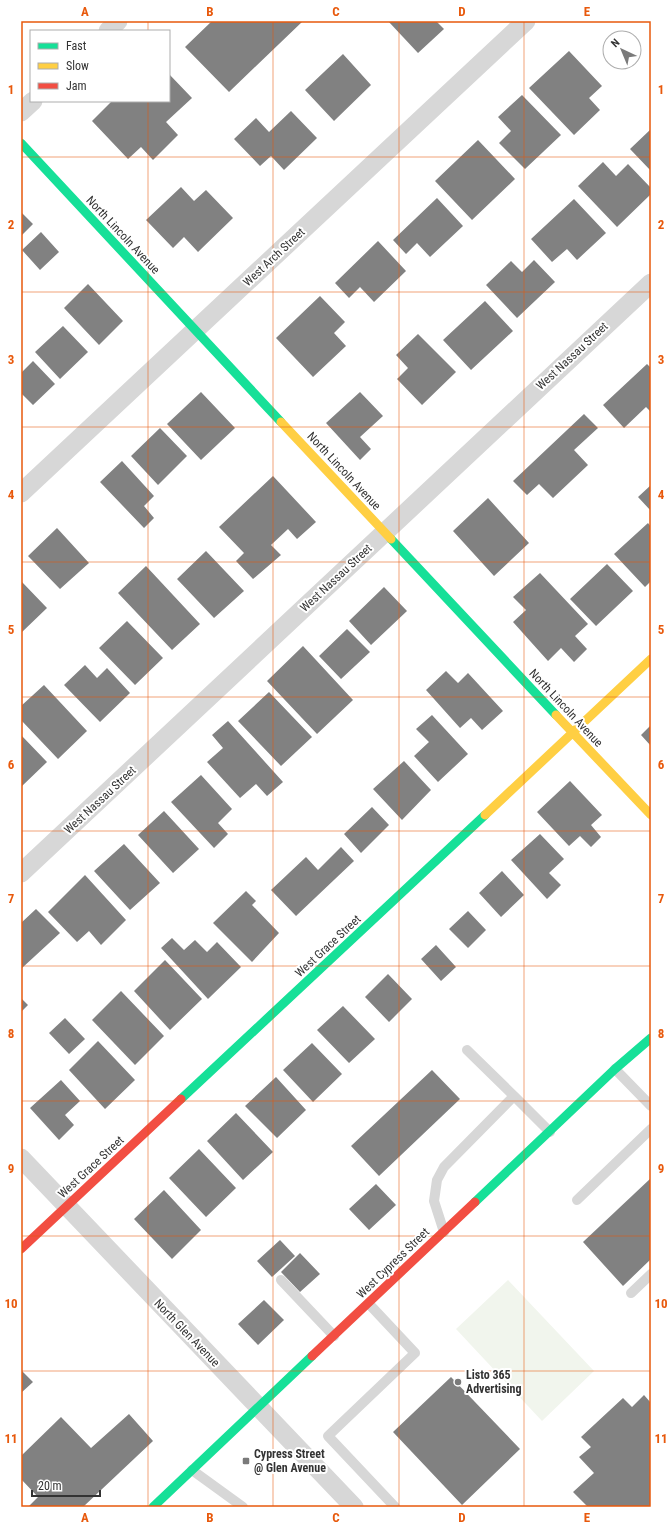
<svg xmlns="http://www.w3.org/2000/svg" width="672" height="1528" font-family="'Roboto Condensed',sans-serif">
<rect width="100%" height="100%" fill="#fff"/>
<path fill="#f1f5ed" d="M508,1280L594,1371L542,1421L456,1329Z"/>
<path fill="#818181" d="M212,21H303L229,92L185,47Z
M388,21H436L444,29L418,53Z
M569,51L602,86L589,98L600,110L574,135L529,88Z
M343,54L371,85L334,121L305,90Z
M169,74L192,98L166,122L178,135L153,160L141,147L128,159L92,121L112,101H169Z
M522,95L561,135L525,169L499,143L511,131L498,117Z
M291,111L317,138L284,170L271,156L260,166L234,139L256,118L269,132Z
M651,129V171L630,149Z
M478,140L515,179L472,220L435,181Z
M603,162L616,176L628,164L651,188V194L617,227L578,186Z
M181,187L194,201L206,190L233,218L198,252L184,237L173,248L146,220Z
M437,198L463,226L430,257L417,243L406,254L393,240Z
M574,199L606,233L577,260L567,249L552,262L531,239Z
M21,212L33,224L21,236Z
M41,232L59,252L40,270L22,250Z
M378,241L406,271L374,302L360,287L349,298L335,283Z
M534,260L555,282L517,318L486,285L511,261L522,272Z
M88,284L123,321L99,345L64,308Z
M320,296L345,322L334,333L346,346L313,377L276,338Z
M485,301L513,331L471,370L443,340Z
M63,326L88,352L60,379L35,352Z
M418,334L456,372L422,405L397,379L408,368L396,355Z
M33,361L55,384L33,405L21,393V373Z
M647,364L651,368V412L646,407L624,428L603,405Z
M201,392L235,428L201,460L167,424Z
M360,392L383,416L360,437L371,449L360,460L326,423Z
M584,414L598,428L574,450L588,465L553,498L539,484L527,495L513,481Z
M160,428L187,456L158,485L131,456Z
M122,461L154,496L144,506L154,518L144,528L100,482Z
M273,476L316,522L297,539L288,529L271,545L281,555L253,579L236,561L244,553L219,527Z
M651,485V511L638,497Z
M488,498L529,543L494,576L453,531Z
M648,523L651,527V581L645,587L614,554Z
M57,528L89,563L60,589L28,556Z
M206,551L244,591L214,618L177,579Z
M607,564L633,591L596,626L570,599Z
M146,566L200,624L172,650L118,593Z
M540,573L588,624L575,636L587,649L574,662L561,648L548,661L513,622L526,610L513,597Z
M22,582L47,608L21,633V583Z
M384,587L407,611L371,645L349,621Z
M127,621L163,658L135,685L99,648Z
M347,629L370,652L341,679L319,656Z
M303,646L353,700L317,734L267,681Z
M85,665L97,678L107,668L130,693L100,722L64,685Z
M446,671L458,683L468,673L503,711L482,730L471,718L460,728L426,690Z
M44,685L87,731L58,759L21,720V706Z
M269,692L312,737L281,766L238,721Z
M432,715L468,754L438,782L414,756L429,742L416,729Z
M228,721L283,782L267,796L256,784L240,798L207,762L223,748L212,735Z
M651,725V746L641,735Z
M21,735L47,762L21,787Z
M404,761L431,790L402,820L373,789Z
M201,775L232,809L218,823L228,834L214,848L171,802Z
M570,781L602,815L591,825L601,837L591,847L580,836L569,846L537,812Z
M372,807L389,825L361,853L344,834Z
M164,811L199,849L173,873L138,835Z
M540,834L564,859L549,873L561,885L547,899L511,860Z
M124,844L160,883L130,910L94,871Z
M341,847L354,861L296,916L271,890L306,857L318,870Z
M502,871L524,895L501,917L479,893Z
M85,875L126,920L101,945L89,931L77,942L48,912Z
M246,891L256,901L252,905L279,933L252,962L213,923Z
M36,909L60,933L22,968L21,967V923Z
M468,911L486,930L468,948L449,929Z
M172,938L184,950L195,940L207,952L217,942L241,967L208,999L161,948Z
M436,945L456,967L441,981L421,959Z
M165,960L202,999L170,1030L134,991Z
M388,974L412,999L389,1022L365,997Z
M121,991L164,1036L135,1065L92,1020Z
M21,998L28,1005L21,1012Z
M343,1006L375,1039L349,1063L317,1030Z
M65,1018L85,1039L69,1054L49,1033Z
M98,1041L135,1080L105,1109L69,1070Z
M312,1043L342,1074L313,1102L283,1070Z
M432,1070L460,1099L379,1176L351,1146Z
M276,1077L306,1110L277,1138L245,1106Z
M61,1080L80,1101L65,1115L74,1125L59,1140L30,1108Z
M236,1113L273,1152L243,1180L207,1141Z
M199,1149L236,1188L206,1217L169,1178Z
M651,1178V1259L623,1286L583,1242Z
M376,1184L396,1205L369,1230L349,1209Z
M164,1190L201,1230L172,1259L134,1219Z
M280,1240L295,1256L272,1277L257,1261Z
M300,1253L320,1274L300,1292L281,1272Z
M264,1300L284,1320L258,1345L238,1324Z
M21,1370L33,1382L21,1393Z
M451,1377L520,1449L462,1505L393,1432Z
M644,1395L651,1403V1507H588L573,1492L594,1473L579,1457L591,1447L581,1437L623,1398L632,1407Z
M129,1414L153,1441L83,1507H28L38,1497L21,1479V1456L61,1417L91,1448Z"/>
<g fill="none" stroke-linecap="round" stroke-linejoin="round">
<path stroke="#d7d7d7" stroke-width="10" d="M467,1050L514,1096
M615,1069L651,1106
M577,1200L651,1129
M444,1232L434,1201L437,1180L444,1167L514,1096L550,1132
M281,1280L334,1336
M631,1293L651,1274
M369,1304L415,1353L328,1436L395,1507
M192,1470L243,1507"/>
<path stroke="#d7d7d7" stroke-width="19" d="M108,31L118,21
M21,112L33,101
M21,493L526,21
M21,873L651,283
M21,1158L354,1507"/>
<path stroke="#16e098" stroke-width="9" d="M21,143L281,422
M391,539L556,715
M181,1099L485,815
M475,1202L615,1069L651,1038
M153,1507L312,1356"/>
<path stroke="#ffcf43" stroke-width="9" d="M281,422L391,539
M556,715L651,815
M485,815L651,659"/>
<path stroke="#f24e42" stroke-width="9" d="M21,1249L181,1099
M312,1356L475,1202"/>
</g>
<path fill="none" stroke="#e8590c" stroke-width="1" stroke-opacity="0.55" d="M148,21V31M273,21V1507M399,21V1507M524,21V1507M148,101V1507M21,157H651M21,292H651M21,427H651M21,562H651M21,697H651M21,831H651M21,966H651M21,1101H651M21,1236H651M21,1371H651"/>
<g fill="#7a7a7a" stroke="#fff" stroke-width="1.5">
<circle cx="458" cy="1382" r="4"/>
<rect x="242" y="1457" width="8" height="8" rx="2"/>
</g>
<g text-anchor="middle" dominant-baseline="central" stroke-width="4" stroke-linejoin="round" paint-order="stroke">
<g font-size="12" fill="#333" stroke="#fff">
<text transform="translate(123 235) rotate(47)">North Lincoln Avenue</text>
<text transform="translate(274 257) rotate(-43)">West Arch Street</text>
<text transform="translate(572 356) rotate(-43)">West Nassau Street</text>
<text transform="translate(344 471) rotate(47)">North Lincoln Avenue</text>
<text transform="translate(336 578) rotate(-43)">West Nassau Street</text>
<text transform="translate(566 708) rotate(47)">North Lincoln Avenue</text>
<text transform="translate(100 800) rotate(-43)">West Nassau Street</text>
<text transform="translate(328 946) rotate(-43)">West Grace Street</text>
<text transform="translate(91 1167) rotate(-43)">West Grace Street</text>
<text transform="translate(393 1263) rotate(-44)">West Cypress Street</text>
<text transform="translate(187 1333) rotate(46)">North Glen Avenue</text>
</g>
<g font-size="12" font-weight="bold" fill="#333" stroke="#fff" text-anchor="start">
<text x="466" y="1375">Listo 365<tspan x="466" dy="14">Advertising</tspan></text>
<text x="254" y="1454">Cypress Street<tspan x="254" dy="14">@ Glen Avenue</tspan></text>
</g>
</g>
<rect width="672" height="1528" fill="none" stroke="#ffffff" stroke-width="44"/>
<rect x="30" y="30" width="140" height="72" fill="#ffffff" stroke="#adadad"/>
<rect x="38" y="43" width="20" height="6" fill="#16e098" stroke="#adadad"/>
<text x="66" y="50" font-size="12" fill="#333333">Fast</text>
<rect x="38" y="63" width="20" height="6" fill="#ffcf43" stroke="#adadad"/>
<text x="66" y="70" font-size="12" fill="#333333">Slow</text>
<rect x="38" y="83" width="20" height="6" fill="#f24e42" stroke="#adadad"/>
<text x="66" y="90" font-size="12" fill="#333333">Jam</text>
<g transform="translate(622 50) rotate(316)"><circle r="19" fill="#ffffff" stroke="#adadad"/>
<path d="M0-3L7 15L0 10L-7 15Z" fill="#7a7a7a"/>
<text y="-6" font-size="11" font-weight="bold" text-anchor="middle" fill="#333333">N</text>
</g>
<path d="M32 1490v6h68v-6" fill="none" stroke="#333333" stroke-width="2"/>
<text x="38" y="1490" font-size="12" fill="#333333" stroke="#ffffff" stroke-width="3" paint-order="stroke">20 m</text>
<rect x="22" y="22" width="628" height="1484" fill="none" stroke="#e8590c" stroke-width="1.5"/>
<g font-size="13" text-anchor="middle" font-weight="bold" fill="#e8590c">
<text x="85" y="16">A</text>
<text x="210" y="16">B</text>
<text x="336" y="16">C</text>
<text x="462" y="16">D</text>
<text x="587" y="16">E</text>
<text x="11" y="94">1</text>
<text x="661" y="94">1</text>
<text x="11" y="229">2</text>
<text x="661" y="229">2</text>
<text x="11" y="364">3</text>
<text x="661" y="364">3</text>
<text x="11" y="499">4</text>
<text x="661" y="499">4</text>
<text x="11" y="634">5</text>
<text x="661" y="634">5</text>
<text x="11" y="769">6</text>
<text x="661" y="769">6</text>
<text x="11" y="903">7</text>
<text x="661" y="903">7</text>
<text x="11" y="1038">8</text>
<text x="661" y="1038">8</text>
<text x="11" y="1173">9</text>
<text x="661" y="1173">9</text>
<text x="11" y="1308">10</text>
<text x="661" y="1308">10</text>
<text x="11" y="1443">11</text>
<text x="661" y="1443">11</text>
<text x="85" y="1522">A</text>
<text x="210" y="1522">B</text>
<text x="336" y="1522">C</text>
<text x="462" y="1522">D</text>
<text x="587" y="1522">E</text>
</g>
</svg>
